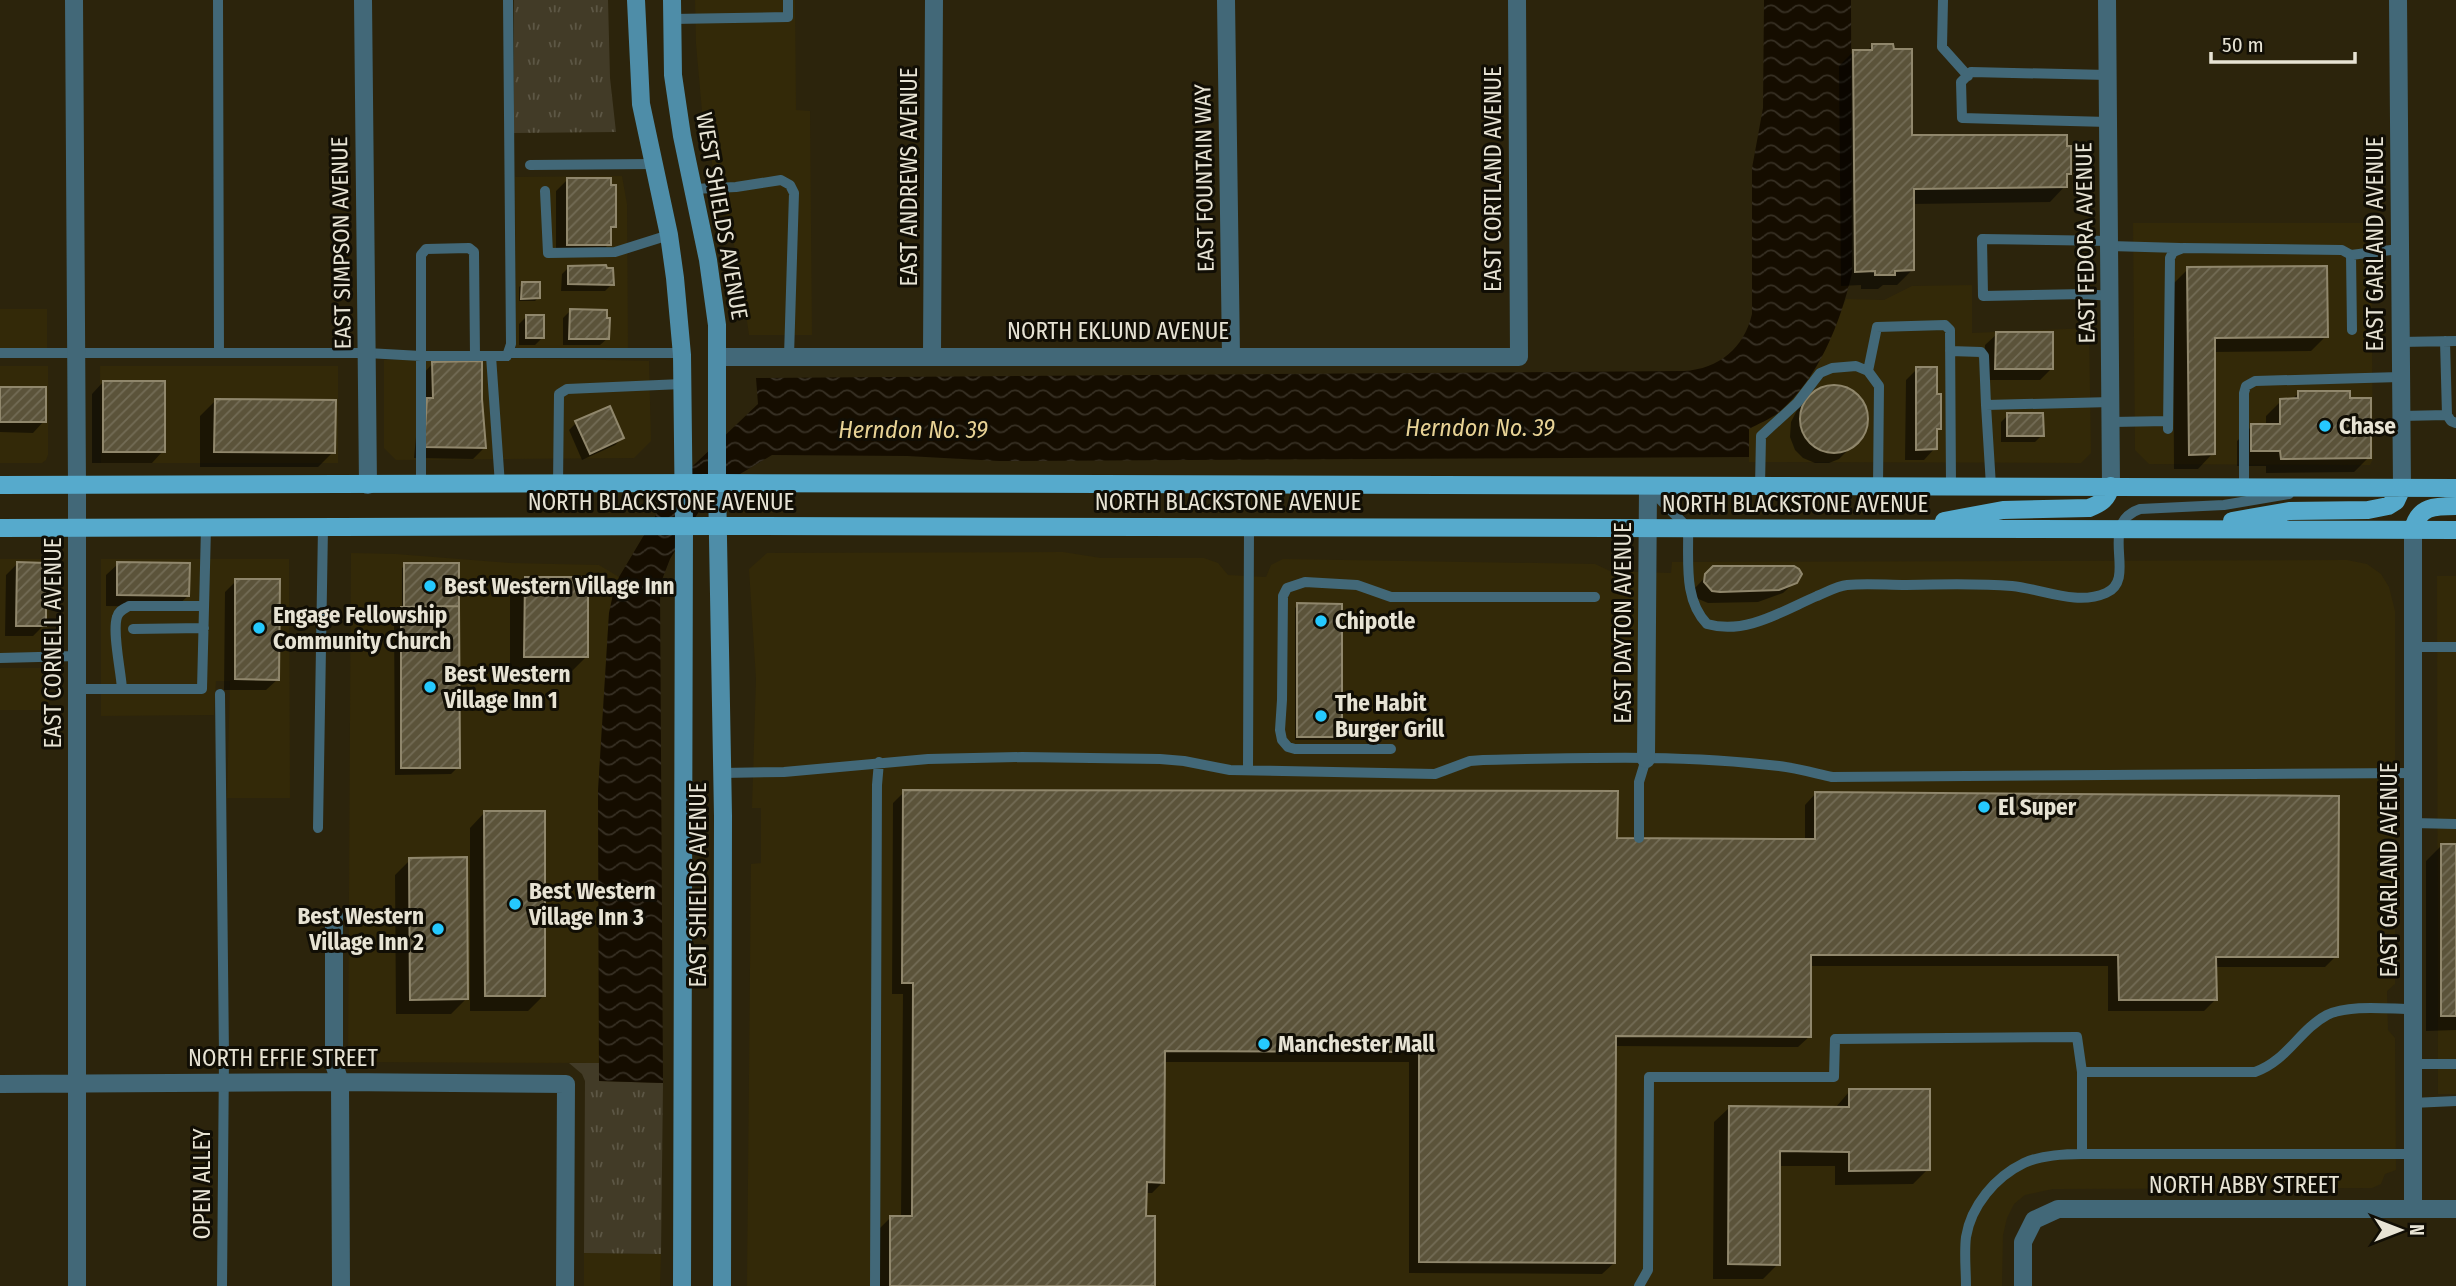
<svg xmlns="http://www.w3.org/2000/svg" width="2456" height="1286" font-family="'Fira Sans Condensed',sans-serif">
<defs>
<pattern id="grass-tufts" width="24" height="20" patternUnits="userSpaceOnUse" patternTransform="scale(1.75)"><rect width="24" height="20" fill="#423b27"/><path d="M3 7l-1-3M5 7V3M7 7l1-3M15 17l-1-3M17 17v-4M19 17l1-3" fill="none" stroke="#5d5745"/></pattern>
<pattern id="water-waves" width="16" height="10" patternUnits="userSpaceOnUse" patternTransform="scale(1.75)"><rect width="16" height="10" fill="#150d00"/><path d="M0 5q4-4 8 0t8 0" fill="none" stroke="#373024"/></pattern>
<pattern id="building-hatch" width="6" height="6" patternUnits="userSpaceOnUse" patternTransform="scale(1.75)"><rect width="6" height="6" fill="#5b533a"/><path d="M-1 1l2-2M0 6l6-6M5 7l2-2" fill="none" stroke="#736c56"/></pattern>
</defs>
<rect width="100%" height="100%" fill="#2c240c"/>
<path fill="#332908" d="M695,0H795L796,110L810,111L812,335H749L738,259L716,183L702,111L696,44Z
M622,176L627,204L628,351L516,352L515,177Z
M2133,223H2371L2373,459L2370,465L2149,464L2135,450Z
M1972,285V333L2089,328L2091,453L2081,463L1749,462V429L1776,414L1808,379L1846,299L1884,300L1912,286Z
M0,309H47V352H0Z
M521,358L649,361L651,441L634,458L396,460L384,448V360Z
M0,366H48V455L46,460L42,463H0Z
M100,366H338V463H101Z
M1063,552L1101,558H1204L1218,563L1228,575L1266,577L1271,565L1283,559L1595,564L1610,571L1671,573L1672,562L2347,560L2367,564L2381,574L2389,587L2395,611V984L2387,991L2388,1030L2395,1038L2396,1170L2385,1174L2381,1184L2372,1188L2053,1189L2025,1195L2014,1204L2007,1218L2003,1235L2002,1286H747L751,864L761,863V808H752L756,679L749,569L767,553Z
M351,553L396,554L511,563L599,565L619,577L609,613L598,791L599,1063L348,1062Z
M0,559H43L48,564L49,653H0Z
M101,559H289L290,798H227L230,681H216L214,715L101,716Z
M2437,576H2456V1094H2438Z
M0,668H49V710H0Z
M584,1253L661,1254L660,1286H584Z"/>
<path fill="url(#grass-tufts)" d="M514,0H608L610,78L616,132L514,133Z
M569,1063H599V1081L663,1083L661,1254L584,1253L585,1081L582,1074Z"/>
<path fill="url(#water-waves)" d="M1764,0H1851L1852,273C1840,324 1819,378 1778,413C1770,419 1758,424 1749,429V457L999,461L907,456L772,455L740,474L698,513L670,559L660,585L663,1083L599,1081L598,791L609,613L613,594L619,577L675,483L758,404L756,378L1684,371C1719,369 1744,348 1752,314V168L1763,108Z"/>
<path fill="#0007" d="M1872,46L1911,137L2069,173L2065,177V186L2050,202L1912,204V270L1897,285H1883L1878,289H1861V285L1841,286L1839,66L1854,51H1867Z
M567,180L614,227L609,232V244L598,255L556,256V191Z
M569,267L612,284L605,291H561L562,274Z
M2188,269L2326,336L2311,351L2213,352V453L2198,469H2174L2173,284Z
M523,284L538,298L535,301H519V287Z
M570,311L608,338L600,345H563V318Z
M526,317L542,338L535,345H519V324Z
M1997,334L2051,369L2040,380H1985V345Z
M433,363L484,448L473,459L414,458L422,375Z
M1917,369L1935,395L1940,428L1935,433V448L1924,460H1905L1906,380Z
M103,382L163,451L152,463H92V394Z
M1829,386L1842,387L1856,394L1864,405L1867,419L1865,430L1859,439L1839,459L1829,463H1815L1803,458L1795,450L1790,437L1791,422L1798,408L1810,396L1819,389Z
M0,389L44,421L33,433L0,432Z
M2299,393L2369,457L2354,472L2266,473V466H2237V441L2252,426H2266V416L2281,401L2291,400Z
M215,401L333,452L318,467H200V416Z
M2008,415L2042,435L2035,442H2001V422Z
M576,423L622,438L615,445L582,460L569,430Z
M17,564L44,625L33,636H5L6,575Z
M118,564L188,596L176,607L106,606V575Z
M405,565L458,767L451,774L395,775L394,616L402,608V568Z
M1714,568L1795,582L1783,593L1758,602L1708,603L1696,598L1695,588Z
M525,579L586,657L571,672H510V594Z
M236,581L278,679L266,690H224L225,592Z
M1298,605L1340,737L1337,740H1295V608Z
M904,792L1616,840L1805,841V805L1816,793L2336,956L2325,967H2215V1000L2204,1011H2108V966H1810V1036L1798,1047L1614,1046V1263L1602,1274L1409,1273V1062H1163V1182L1152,1193H1145L1144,1218L1153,1286H879V1229L890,1218H901L903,994H892L893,803Z
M485,812L543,996L528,1011H470V828Z
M2441,846H2456V1030L2426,1031V861Z
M410,860L466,999L451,1014H396L395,875Z
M1850,1091L1928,1169L1913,1184L1835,1185V1166H1778V1264L1763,1279H1713L1714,1122L1730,1107L1835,1108Z"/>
<path fill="url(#building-hatch)" stroke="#90876c" stroke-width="2" d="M1872,44H1893L1894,49H1912V135H2067V146H2071V174H2067V187L1914,189V270L1895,271V275H1875V271L1855,272L1853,50H1872Z
M567,178H611V185H616V227H611V245H567Z
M606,265L607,268H613L614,285L568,284V266Z
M2327,266L2328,337L2215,338V454L2189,455L2187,267Z
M522,282H540V298L521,299Z
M570,309L607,310V318H610L609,339H569Z
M526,315H544V338H526Z
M1996,332H2053V369H1995Z
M482,361V399L486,448L424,447L427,398H433L432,362Z
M1916,367H1937V394H1941V429H1937V449L1916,450Z
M103,381H165V452H103Z
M1800 419a34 34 0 1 1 68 0a34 34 0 1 1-68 0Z
M0,387H46V422H0Z
M2298,391H2350V398H2371V458L2281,459L2280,451H2251V424H2280V399L2298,398Z
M215,399L336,400L335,453L214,452Z
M610,406L624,438L590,454L575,421Z
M2007,413H2043L2044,436H2007Z
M17,562L46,563V626H16Z
M117,562L190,563L189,596L117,595Z
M404,563H459V606L404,607Z
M1713,566H1794L1799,569L1802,574L1797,583L1779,590L1720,592L1712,591L1704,582L1705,574Z
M525,577H588V657H524Z
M235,579H280L279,680L235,679Z
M1297,603L1342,604V737H1297Z
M459,606L460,768H401V607Z
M903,790L1618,791L1617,838L1795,839H1815V792L2339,796L2338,957H2216L2217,1000H2119L2118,955H1811V1037L1616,1036L1615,1263L1419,1262V1052L1165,1051L1164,1183L1147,1182L1146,1216H1155V1286H890V1216H912L913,983H902Z
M484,811H545V996H485Z
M2441,844H2456V1016H2441Z
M467,857L468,999L410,1000L409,858Z
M1849,1089H1930V1170L1849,1171V1152L1780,1151V1265L1728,1264L1729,1106L1849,1107Z"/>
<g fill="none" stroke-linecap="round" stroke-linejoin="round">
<path stroke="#426878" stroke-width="10" d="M218,0L219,353
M1943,0L1942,47L1968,76
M672,19L788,17V0
M2108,75L1971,72L1961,82L1962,118L2108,122
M530,165L654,164
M693,189L736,187L781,180L790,185L794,193L789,356
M545,191L548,253L615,252L669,235
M2110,241L1982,239L1983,296L2085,294L2110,296
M2110,246L2180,248
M2351,255L2399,249
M2445,341L2447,415L2451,421L2456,423
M2400,342L2456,341
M1950,351L1981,352L1984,356L1986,405
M0,353H367L421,356H507L511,344L508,0
M508,353H681
M491,356L500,485
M1868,371L1877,327L1945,325L1950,330L1951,486
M2401,416L2447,415
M2112,422L2168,421
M2168,429L2170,258L2173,252L2183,248L2342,250L2351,255L2352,330
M421,485V255L426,249L469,248L474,252L475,356
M558,485L559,394L567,389L682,384
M1760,486L1761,436L1797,403L1820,373L1832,368L1856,366L1868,371L1879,386L1878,486
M1991,486L1986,405L2112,402
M1648,487L1688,528C1689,561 1683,599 1707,624C1746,635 1782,611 1817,596C1827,592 1837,586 1847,585C1867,583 1886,585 1906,585C1941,584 1977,583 2012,586C2043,589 2076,606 2106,593C2139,579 2096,524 2140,509L2224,505L2289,494
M2244,487V393L2246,386L2255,381L2400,377
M133,629L204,628
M2413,647H2456
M0,658L77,656
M77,689H202L206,527
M122,689C121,671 112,632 117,617C119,610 124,609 129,606H204
M220,694L224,1056L222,1286
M1391,749H1295L1288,747L1282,740L1280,730L1282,700L1283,596L1287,588L1305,582L1357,585L1391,597H1595
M1248,770L1249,527
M722,773L784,772L928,759L1022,757L1160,759L1184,761L1230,770L1435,774L1470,761L1483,760C1581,758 1682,754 1779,766C1797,768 1814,773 1832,777L2413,773
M2413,823L2456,824
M318,828L323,527
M1639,838V782L1646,759
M2413,1064H2456
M2082,1072V1154
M2412,1103L2456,1101
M875,1286L877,785L879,762
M1639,1286L1648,1270L1649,1077H1834L1835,1039L2077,1037L2082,1072H2255C2287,1061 2299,1030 2327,1015C2349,1004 2389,1009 2413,1009
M1966,1286C1966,1270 1964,1253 1966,1237C1971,1206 1995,1177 2024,1163C2041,1155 2063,1154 2082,1154H2413"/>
<path stroke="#426878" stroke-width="18" d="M74,0L77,485V1286
M363,0L368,485
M1226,0L1231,356
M2107,0L2111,486
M2398,0L2402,488
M932,355L934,0
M717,357H1519L1517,0
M2413,530V1209
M1646,759L1648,487
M334,916V1064L340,1082L341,1286
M0,1084L340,1082L566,1084L565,1286
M2023,1286V1242L2034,1220L2058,1209H2456"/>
<path stroke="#4e8da8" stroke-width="18" d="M636,0L641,104L669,235L675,278L682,355L684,526L682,1286
M672,0L673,75L682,136L708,260L717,325V483L723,816L722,1286"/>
<path stroke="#56aacc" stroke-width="18" d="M0,485L717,483L2456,488
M1944,521L2003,510L2089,508C2102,503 2107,499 2111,486
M2232,521L2289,511L2368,510L2388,506L2396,501L2402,488
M0,528L718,526L2456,530
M2413,530C2418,506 2435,506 2456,506"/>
</g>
<g fill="#25c9fe" stroke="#110e05" stroke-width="2.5">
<circle cx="2325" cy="426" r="7"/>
<circle cx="430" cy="586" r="7"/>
<circle cx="1321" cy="621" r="7"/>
<circle cx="259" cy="628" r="7"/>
<circle cx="430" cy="687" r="7"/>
<circle cx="1321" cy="716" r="7"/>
<circle cx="1984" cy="807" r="7"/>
<circle cx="515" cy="904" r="7"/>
<circle cx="438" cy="929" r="7"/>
<circle cx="1264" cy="1044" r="7"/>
</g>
<g text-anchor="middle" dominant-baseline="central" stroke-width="6" stroke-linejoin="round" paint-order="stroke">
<g font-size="23" fill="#e7e3d4" stroke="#110e05">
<text transform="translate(909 177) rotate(-90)">EAST ANDREWS AVENUE</text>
<text transform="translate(1204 178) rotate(-91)">EAST FOUNTAIN WAY</text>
<text transform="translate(1493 179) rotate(-90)">EAST CORTLAND AVENUE</text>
<text transform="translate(722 216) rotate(80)">WEST SHIELDS AVENUE</text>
<text transform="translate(341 243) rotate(-91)">EAST SIMPSON AVENUE</text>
<text transform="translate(2085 243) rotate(-91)">EAST FEDORA AVENUE</text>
<text transform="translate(2375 244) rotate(-90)">EAST GARLAND AVENUE</text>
<text x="1118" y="331">NORTH EKLUND AVENUE</text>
<text x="661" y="502">NORTH BLACKSTONE AVENUE</text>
<text x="1228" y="502">NORTH BLACKSTONE AVENUE</text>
<text x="1795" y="504">NORTH BLACKSTONE AVENUE</text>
<text transform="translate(1623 623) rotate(-90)">EAST DAYTON AVENUE</text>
<text transform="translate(53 643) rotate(-90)">EAST CORNELL AVENUE</text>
<text transform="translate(2389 870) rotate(-90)">EAST GARLAND AVENUE</text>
<text transform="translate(698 885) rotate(-90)">EAST SHIELDS AVENUE</text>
<text x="283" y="1058">NORTH EFFIE STREET</text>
<text transform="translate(202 1184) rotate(-90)">OPEN ALLEY</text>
<text x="2244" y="1185">NORTH ABBY STREET</text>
</g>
<g font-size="23" font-weight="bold" fill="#e7e3d4" stroke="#110e05" text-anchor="start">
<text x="2339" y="426">Chase</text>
<text x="444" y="586">Best Western Village Inn</text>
<text x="273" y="615">Engage Fellowship<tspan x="273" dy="26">Community Church</tspan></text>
<text x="1335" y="621">Chipotle</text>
<text x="444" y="674">Best Western<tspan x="444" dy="26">Village Inn 1</tspan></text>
<text x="1335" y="703">The Habit<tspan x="1335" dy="26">Burger Grill</tspan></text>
<text x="1998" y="807">El Super</text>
<text x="529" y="891">Best Western<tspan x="529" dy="26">Village Inn 3</tspan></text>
<text x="424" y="916" text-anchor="end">Best Western<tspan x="424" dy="26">Village Inn 2</tspan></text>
<text x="1278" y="1044">Manchester Mall</text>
</g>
<g font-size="24" font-style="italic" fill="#e7d295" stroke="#110e05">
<text x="1480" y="428">Herndon No. 39</text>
<text x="913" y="430">Herndon No. 39</text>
</g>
</g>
<g transform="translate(2400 1230) rotate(90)" stroke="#110e05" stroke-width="5" paint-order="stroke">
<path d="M0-5L12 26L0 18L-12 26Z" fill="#e7e3d4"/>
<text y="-10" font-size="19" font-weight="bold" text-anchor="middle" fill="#e7e3d4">N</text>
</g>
<path d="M2211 52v10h144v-10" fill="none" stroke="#e7e3d4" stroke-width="3.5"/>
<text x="2222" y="52" font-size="21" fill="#e7e3d4" stroke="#110e05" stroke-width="5" paint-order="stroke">50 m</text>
</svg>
